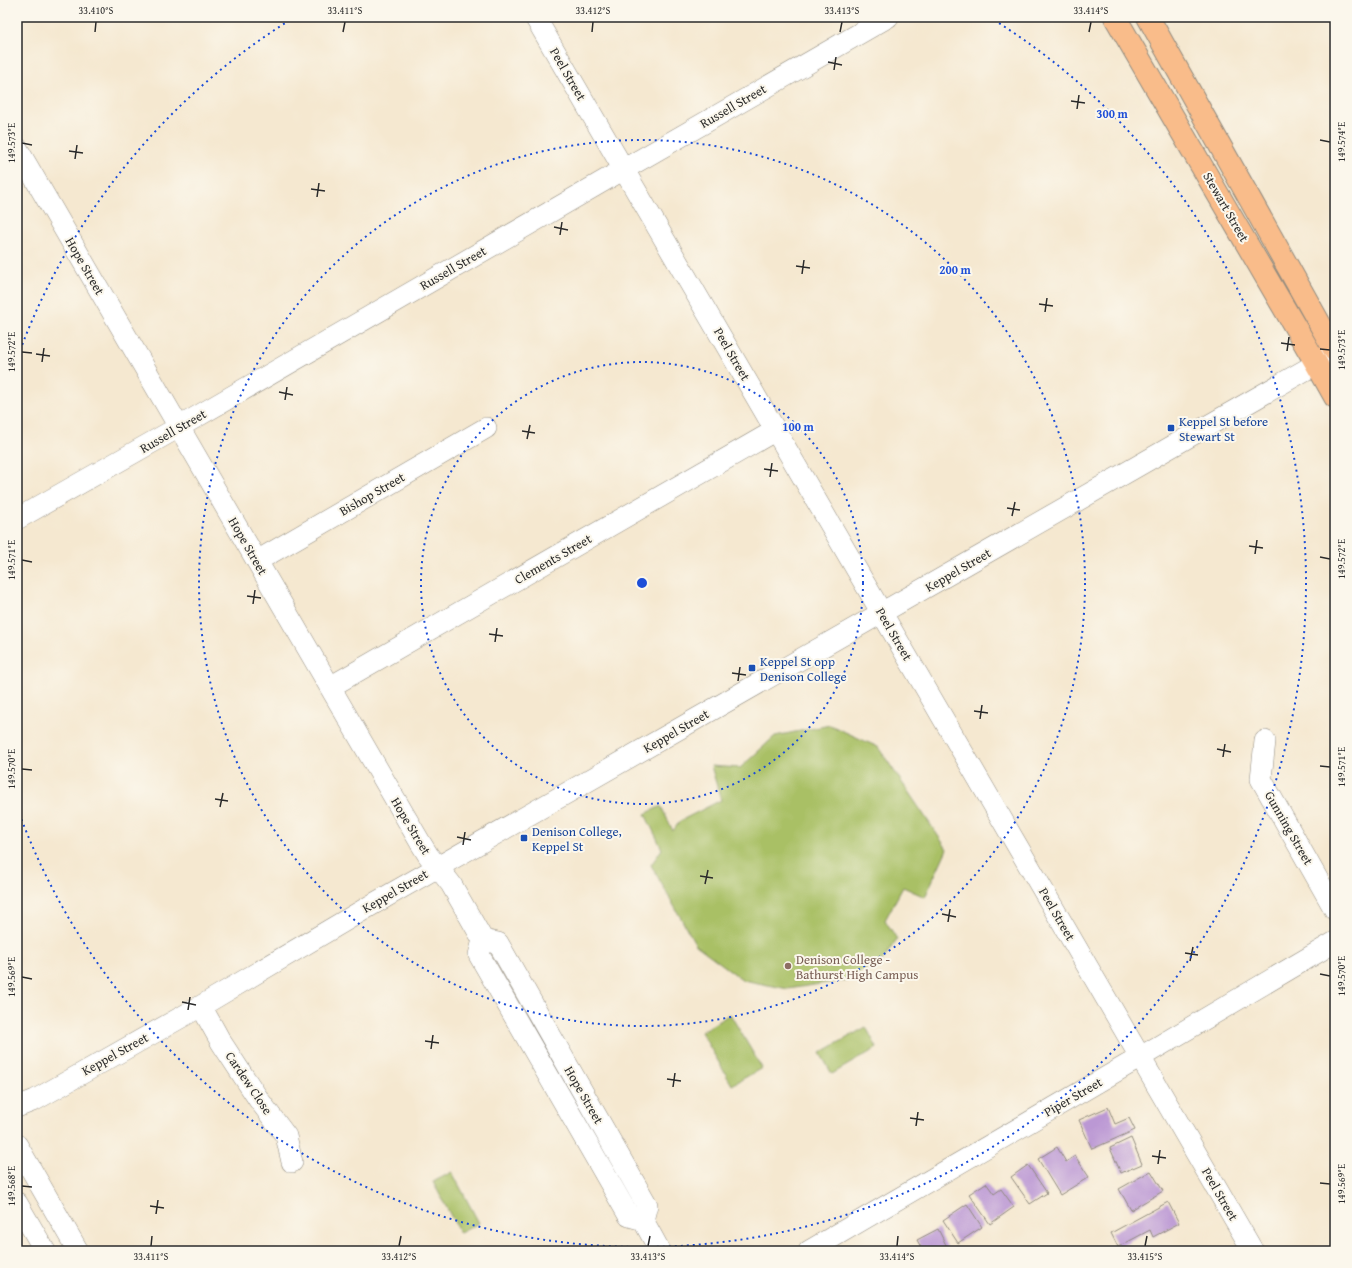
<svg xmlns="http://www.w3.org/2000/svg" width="1352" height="1268" font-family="'Gentium Book Plus',serif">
<rect width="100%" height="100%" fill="#fbf7ec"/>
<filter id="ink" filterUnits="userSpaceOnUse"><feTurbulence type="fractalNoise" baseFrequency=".025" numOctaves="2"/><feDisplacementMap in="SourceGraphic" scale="8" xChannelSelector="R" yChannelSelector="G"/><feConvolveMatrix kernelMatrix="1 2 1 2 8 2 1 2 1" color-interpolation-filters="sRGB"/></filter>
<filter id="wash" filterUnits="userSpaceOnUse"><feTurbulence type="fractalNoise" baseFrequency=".012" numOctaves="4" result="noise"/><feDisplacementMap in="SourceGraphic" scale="16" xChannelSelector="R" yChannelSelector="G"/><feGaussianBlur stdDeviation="0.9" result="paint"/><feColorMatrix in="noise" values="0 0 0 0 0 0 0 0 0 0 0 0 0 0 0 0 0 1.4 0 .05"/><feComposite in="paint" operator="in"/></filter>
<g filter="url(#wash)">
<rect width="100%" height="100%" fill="#f5e8d0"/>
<path fill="#a9c065" stroke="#6a7648" d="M830,725L878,747L947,849L925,897L903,887L885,920L897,939L883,960L846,980L788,989L743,980L696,945L651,865L662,849L645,814L661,806L673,831L680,821L721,800L711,766L740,768L775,736Z
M730,1014L762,1068L732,1085L701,1032Z
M866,1027L877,1048L832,1074L820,1053Z
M452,1172L479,1223L460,1233L433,1182Z"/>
<g id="blocks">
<path fill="#bb98d4" d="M1108,1107L1115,1124L1129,1118L1135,1130L1092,1149L1079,1120Z
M1131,1138L1142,1164L1121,1173L1110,1148Z
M1057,1147L1066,1162L1075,1156L1089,1177L1060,1195L1038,1159Z
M1028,1165L1047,1193L1030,1204L1011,1177Z
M1151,1171L1163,1191L1131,1210L1119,1189Z
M986,1183L994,1194L1001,1189L1014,1207L990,1224L969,1194Z
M1168,1202L1179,1223L1153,1237L1150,1230L1118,1247L1111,1233Z
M967,1204L982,1227L958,1243L943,1220Z
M938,1229L949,1251H923L917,1240Z"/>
</g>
</g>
<g filter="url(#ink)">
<use href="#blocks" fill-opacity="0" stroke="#908a7e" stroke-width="1"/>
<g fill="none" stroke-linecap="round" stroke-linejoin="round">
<defs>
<path id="minor" d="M535,17L1253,1251
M17,148L420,842L428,855L451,884L483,940L479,955L629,1216L643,1220
M17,519L179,427L607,179L888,17
M257,561L486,428
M330,687L776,430
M1265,741L1261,779L1335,910
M483,940L498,943L647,1205L643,1220L660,1251
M201,1006L221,1042L259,1100L286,1136L292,1162
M17,1107L35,1100L201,1006L375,903L1335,353
M17,1145L78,1251
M17,1203L45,1251
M809,1251L1127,1065L1335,942"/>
<path id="highway" d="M1115,17L1316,363L1335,397
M1148,17L1335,351"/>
</defs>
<use href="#minor" stroke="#908a7e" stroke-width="22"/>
<use href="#highway" stroke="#908a7e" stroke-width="24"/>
<use href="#minor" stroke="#fff" stroke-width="21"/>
<use href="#highway" stroke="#f9bc8a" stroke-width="22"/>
</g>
</g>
<path fill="none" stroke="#2b2b2b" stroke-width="1.5" d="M95,32L96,22M343,32L345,22M592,32L593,22M840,32L842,22M1089,32L1091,22M828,62L842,65M834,70L836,57M1071,101L1085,103M1077,109L1079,95M1320,140L1330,142M22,143L32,145M69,151L83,153M75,159L77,145M311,189L325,191M317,197L319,183M554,227L568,230M560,235L562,222M796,266L810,268M802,274L804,260M1039,304L1053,306M1045,312L1047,298M1281,343L1295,345M1320,349L1330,350M1287,351L1289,337M22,352L32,353M36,354L50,356M42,362L44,348M279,392L293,395M285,400L287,387M522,431L535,433M527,439L530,425M764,469L778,471M770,477L772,463M1007,508L1020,510M1012,516L1015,502M1249,546L1263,548M1255,554L1257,540M1320,557L1330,559M22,560L32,562M247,596L261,598M253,604L255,590M489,634L503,636M495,642L497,628M732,673L746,675M738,681L740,667M974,711L988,713M980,719L982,705M1217,749L1231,752M1223,757L1225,744M1320,766L1330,767M22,769L32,770M215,799L228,801M220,807L223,793M457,837L471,840M463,845L465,832M700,876L713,878M705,884L708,870M942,914L956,917M948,922L950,909M1185,953L1198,955M1190,961L1193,947M1320,974L1330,976M22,977L32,979M182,1002L196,1005M188,1010L190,997M425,1041L439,1043M431,1049L433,1035M667,1079L681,1081M673,1087L675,1073M910,1118L924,1120M916,1126L918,1112M1152,1156L1166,1158M1158,1164L1160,1150M1320,1183L1330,1184M22,1186L32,1187M150,1206L164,1208M156,1214L158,1200M151,1246L152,1236M399,1246L401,1236M648,1246L650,1236M897,1246L898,1236M1145,1246L1147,1236"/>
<g fill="none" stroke="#1d4ed8" stroke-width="2" stroke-dasharray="2 4">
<circle cx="642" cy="583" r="221"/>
<circle cx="642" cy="583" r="443"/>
<path d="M18 356A664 664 0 0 1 290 20M994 20A664 664 0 1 1 18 810"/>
</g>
<g fill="#1a4fb4" stroke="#fbf7ec" stroke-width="1.5">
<rect x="1167" y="424" width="8" height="8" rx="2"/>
<rect x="748" y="664" width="8" height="8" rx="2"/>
<rect x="520" y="834" width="8" height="8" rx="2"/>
</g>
<circle fill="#8d6e63" stroke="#fbf7ec" stroke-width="1.5" cx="788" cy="966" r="4"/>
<g text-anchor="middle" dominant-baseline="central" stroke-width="4" stroke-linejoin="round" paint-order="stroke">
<g font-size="13" fill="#2b2b2b" stroke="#fbf7ec">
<text transform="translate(568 74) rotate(60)">Peel Street</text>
<text transform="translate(733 106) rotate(-30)">Russell Street</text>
<text transform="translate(1226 207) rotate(60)">Stewart Street</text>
<text transform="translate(85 266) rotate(60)">Hope Street</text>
<text transform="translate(453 268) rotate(-30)">Russell Street</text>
<text transform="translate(732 354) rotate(60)">Peel Street</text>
<text transform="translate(173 431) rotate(-30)">Russell Street</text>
<text transform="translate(372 494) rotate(-30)">Bishop Street</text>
<text transform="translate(248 546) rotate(60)">Hope Street</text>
<text transform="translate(553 559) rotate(-30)">Clements Street</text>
<text transform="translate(958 570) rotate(-30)">Keppel Street</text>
<text transform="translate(894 634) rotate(60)">Peel Street</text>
<text transform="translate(676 731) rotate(-30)">Keppel Street</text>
<text transform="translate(411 826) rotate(59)">Hope Street</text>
<text transform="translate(1289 828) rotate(60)">Gunning Street</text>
<text transform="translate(395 891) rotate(-30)">Keppel Street</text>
<text transform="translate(1057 914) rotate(60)">Peel Street</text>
<text transform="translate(115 1054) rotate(-29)">Keppel Street</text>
<text transform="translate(249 1083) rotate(56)">Cardew Close</text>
<text transform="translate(584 1095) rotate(60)">Hope Street</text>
<text transform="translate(1073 1097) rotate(-30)">Piper Street</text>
<text transform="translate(1220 1194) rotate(60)">Peel Street</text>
</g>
<g font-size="13" fill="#164399" stroke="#fbf7ec" text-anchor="start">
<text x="1179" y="421">Keppel St before<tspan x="1179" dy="15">Stewart St</tspan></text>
<text x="760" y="661">Keppel St opp<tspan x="760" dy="15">Denison College</tspan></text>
<text x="532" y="831">Denison College,<tspan x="532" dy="15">Keppel St</tspan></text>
</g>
<g font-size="13" fill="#785e54" stroke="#fbf7ec" text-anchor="start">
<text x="796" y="959">Denison College -<tspan x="796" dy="15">Bathurst High Campus</tspan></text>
</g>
</g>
<circle cx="642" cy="583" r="6" fill="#1d4ed8" stroke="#fbf7ec" stroke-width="2"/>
<g font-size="12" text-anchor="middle" font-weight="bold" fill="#1d4ed8" stroke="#fbf7ec" stroke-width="4" stroke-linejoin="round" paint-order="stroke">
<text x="1112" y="118">300 m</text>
<text x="955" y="274">200 m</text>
<text x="798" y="431">100 m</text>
</g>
<rect width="1352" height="1268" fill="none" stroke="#fbf7ec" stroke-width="44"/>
<rect x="22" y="22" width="1308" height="1224" fill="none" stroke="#2b2b2b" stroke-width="1.5"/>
<g font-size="10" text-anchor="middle" fill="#2b2b2b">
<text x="96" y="14">33.410°S</text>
<text x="345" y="14">33.411°S</text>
<text x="593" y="14">33.412°S</text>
<text x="842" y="14">33.413°S</text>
<text x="1091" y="14">33.414°S</text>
<text transform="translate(1341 142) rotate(-90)" y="4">149.574°E</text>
<text transform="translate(11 143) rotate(-90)" y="4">149.573°E</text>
<text transform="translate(1341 350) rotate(-90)" y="4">149.573°E</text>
<text transform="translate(11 352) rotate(-90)" y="4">149.572°E</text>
<text transform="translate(1341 559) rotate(-90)" y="4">149.572°E</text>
<text transform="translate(11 560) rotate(-90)" y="4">149.571°E</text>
<text transform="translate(1341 767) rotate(-90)" y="4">149.571°E</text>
<text transform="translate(11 769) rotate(-90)" y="4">149.570°E</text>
<text transform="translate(1341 976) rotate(-90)" y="4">149.570°E</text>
<text transform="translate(11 977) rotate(-90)" y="4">149.569°E</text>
<text transform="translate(1341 1184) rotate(-90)" y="4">149.569°E</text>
<text transform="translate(11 1186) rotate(-90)" y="4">149.568°E</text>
<text x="151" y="1260">33.411°S</text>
<text x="399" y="1260">33.412°S</text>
<text x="648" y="1260">33.413°S</text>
<text x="897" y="1260">33.414°S</text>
<text x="1145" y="1260">33.415°S</text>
</g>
</svg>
